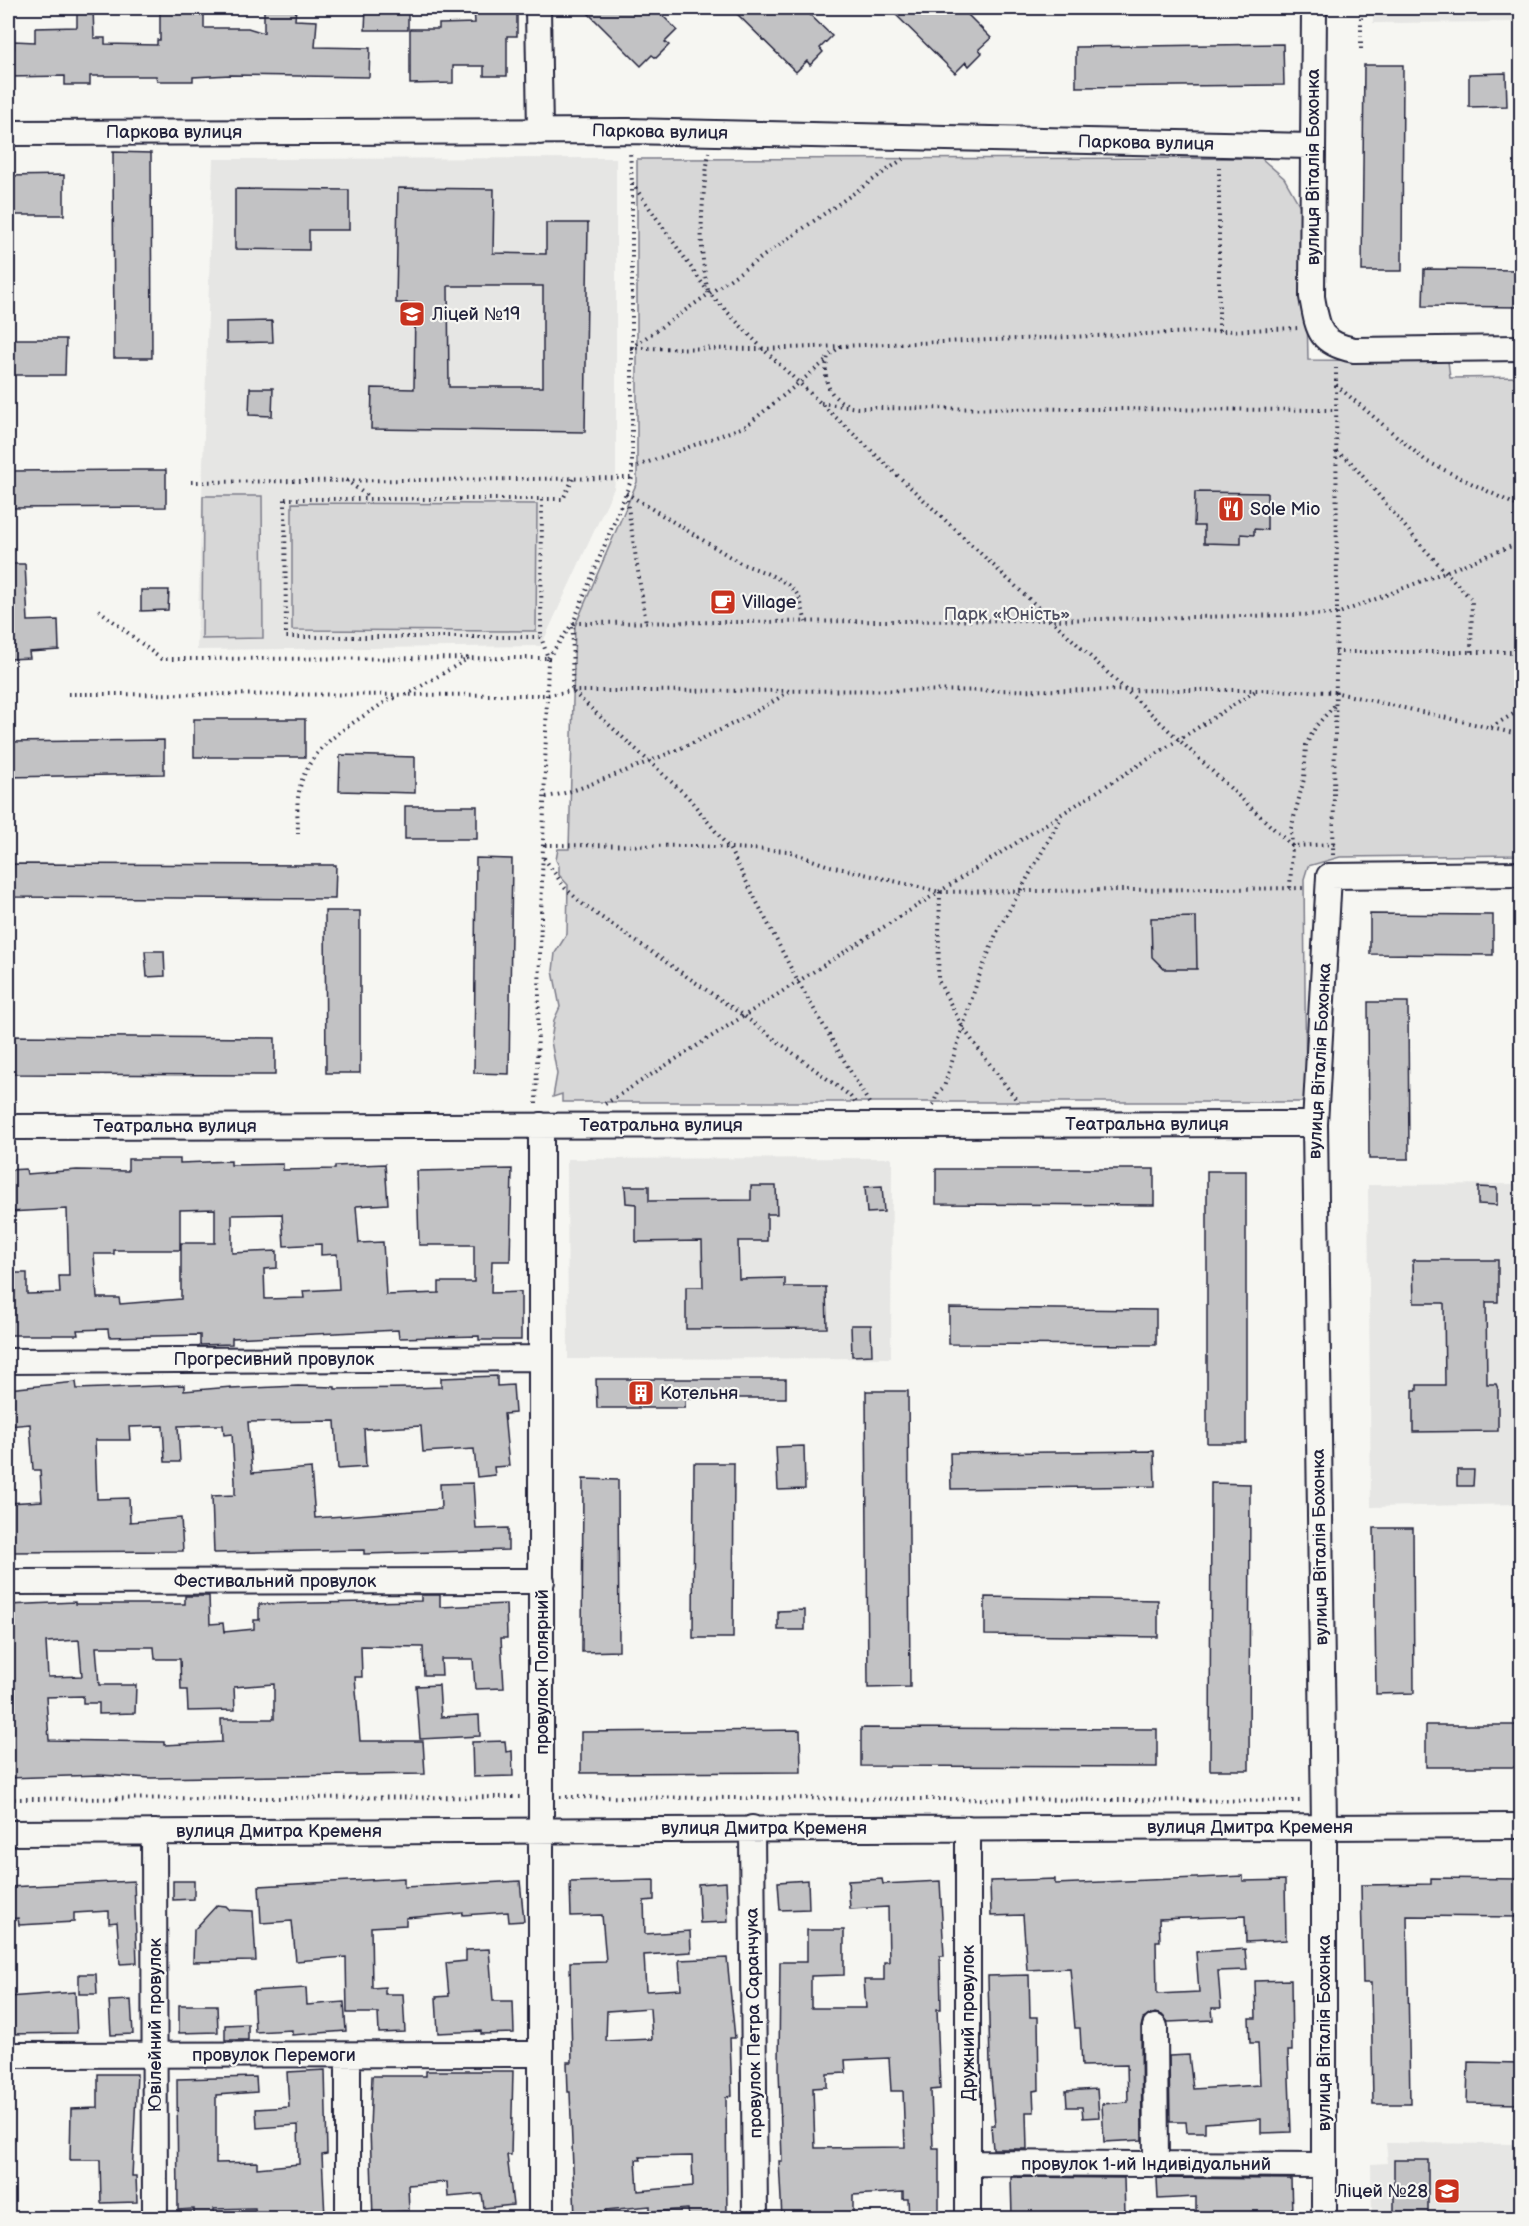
<svg xmlns="http://www.w3.org/2000/svg" width="1529" height="2226" font-family="'Balsamiq Sans',sans-serif">
<rect width="100%" height="100%" fill="#f6f6f2"/>
<filter id="ink" filterUnits="userSpaceOnUse"><feTurbulence type="fractalNoise" baseFrequency=".0167" numOctaves="2"/><feDisplacementMap in="SourceGraphic" scale="12" xChannelSelector="R" yChannelSelector="G"/><feConvolveMatrix kernelMatrix="1 2 1 2 8 2 1 2 1" color-interpolation-filters="sRGB"/></filter>
<g filter="url(#ink)">
<path fill="#e6e6e4" d="M1373,8H1521V22L1373,23Z
M616,158V473L614,488L541,646L197,650L213,159Z
M892,1158L891,1358L568,1359L567,1159Z
M1521,1184V1504L1371,1507L1368,1185Z
M1386,2143L1521,2144V2218H1372L1371,2164L1388,2163Z"/>
<path fill="#d7d7d7" stroke="#7c7c89" stroke-width="1.5" d="M1261,158L1284,178L1305,215L1308,360L1448,361L1450,378L1521,377V855L1340,857L1308,866L1304,879L1306,1102H562V1094L553,1097L557,1074L551,1041L554,1020L560,1007L553,971L555,953L567,934L568,885L559,875V866L556,860L558,849H569L575,626L637,482V159Z
M203,496H262L263,638L202,639Z
M292,503L537,504L536,631L292,630Z"/>
<path fill="#c2c2c4" stroke="#22223b" stroke-width="1.5" fill-rule="evenodd" d="M77,8H93L94,38H105V44L157,45V40H160V8H204V28H248L264,33V8H296L295,20L317,21L315,47L370,48L369,77L230,75L193,77V81H157L156,76H90V85H65V76L8,77V49H14V41L35,42V28L77,27Z
M366,8H408V30H365Z
M474,8L517,10V36H507V76H484V66H453V83L410,84V29H439V24L475,23Z
M583,8H655L677,30L665,42L669,45L656,58L652,55L641,66Z
M731,8H803L832,36L820,48L823,52L810,65L807,61L796,72Z
M889,8H961L991,38L979,49L982,53L969,66L966,62L955,73Z
M1283,44L1284,85L1076,87V47Z
M1364,65H1403L1402,271H1362Z
M1506,73L1507,106L1469,107V74Z
M113,152L151,153L152,358H114Z
M64,175V215H8V176Z
M398,188L494,189L493,253L546,254V223H588L585,432L371,429L372,388L414,389L415,303H396ZM448,286H543V387H449Z
M235,189L349,190V230H309V250L235,249Z
M1424,269L1521,270V307L1423,306Z
M272,321L273,342L226,343V322Z
M8,339H66L65,375H8Z
M250,388H273L272,416L249,415Z
M140,470H166V507L8,508V471Z
M1195,492L1267,493V530L1254,529V535L1241,534V544L1204,543V526H1194Z
M8,564H25L28,621L58,620L59,650L29,652L30,658L9,659Z
M141,590H169L168,610L141,611Z
M194,719H305V757H194Z
M164,740V774L8,777V742Z
M340,755L415,757V793L339,791Z
M405,806H477V839H405Z
M476,858L512,859L509,1074L474,1073Z
M8,864L336,865L335,899L8,897Z
M325,911H360V1073H326Z
M1370,914L1493,915V955L1370,954Z
M1196,917L1197,969H1164L1152,957L1151,918Z
M145,951H164L165,976L147,977Z
M1368,1002H1408L1409,1159H1369Z
M8,1036L275,1038V1075L8,1074Z
M128,1159H180V1163L231,1161V1165L283,1164V1170L335,1169V1166L385,1164L388,1204L356,1206L359,1243L383,1242L386,1295L439,1293V1282H474V1245H419L417,1171L512,1169L510,1261H492L491,1293L521,1292V1340H479V1336L399,1338L398,1330L232,1338V1344L200,1345V1335L109,1337L108,1329L77,1330L78,1335H8V1273H27V1294L60,1293L59,1276H69L67,1209L8,1212V1170L26,1169L27,1174L77,1170L128,1171ZM215,1209V1243H181V1299L120,1304L119,1298H97L94,1254H114V1250H180V1210ZM282,1214L284,1246L321,1244V1255L337,1254L339,1289L303,1291L304,1298L265,1299L264,1269L277,1268V1251L232,1253V1215Z
M936,1169H1154V1205L936,1204Z
M1207,1171H1246V1443H1207Z
M625,1186H649V1201L751,1200V1186H776L777,1214H767V1241H738L739,1279L785,1278V1287H826L827,1328L686,1329V1287H703L702,1241L636,1242V1204L626,1203Z
M882,1186L884,1212L867,1213L865,1187Z
M1478,1187L1497,1188V1205L1478,1204Z
M1413,1260H1498V1302H1486L1487,1384H1496L1498,1389V1431L1413,1432V1390H1417V1385H1445L1444,1303H1414Z
M949,1308L1156,1310V1345L949,1344Z
M851,1325H871L872,1355L852,1356Z
M497,1376V1386L513,1385L515,1413L504,1414L509,1466L494,1467L495,1475L477,1477L474,1449L423,1452L421,1426L364,1429L366,1467L338,1469L335,1421L248,1422L252,1473L311,1468L315,1518L441,1509L440,1484L473,1483L476,1529L508,1528V1550L364,1554V1550L214,1553L212,1496L235,1495V1481L232,1434L224,1435L223,1425H208L178,1426L180,1462H165L163,1426L129,1427L130,1440H95L97,1499L129,1498L130,1522L181,1518L183,1551L8,1552V1503L42,1501L40,1470H33L30,1424L8,1426V1389L76,1382L77,1389L184,1385V1391L231,1387V1389L298,1386L335,1387V1389L412,1388L441,1387V1378Z
M596,1379H786V1398H685V1408H597Z
M866,1391H908L910,1687L868,1688Z
M804,1446L805,1489L778,1490L776,1447Z
M1154,1451L1155,1486L951,1489L950,1453Z
M694,1463H734L733,1638H693Z
M1457,1470H1474L1473,1486H1457Z
M583,1479L618,1480L619,1651L582,1652Z
M1211,1483L1250,1484L1249,1770H1210Z
M1374,1528H1413L1414,1693L1376,1694Z
M421,1595H440V1607L506,1604L507,1638H501L504,1688L475,1689L473,1659H441L442,1675H424L423,1647L361,1646L362,1677H355L360,1741H423L425,1774L151,1778L99,1775L8,1778V1693L11,1692L10,1657H8V1605L75,1602V1604H185V1596H209L210,1624L223,1623L224,1632L254,1629V1620H259V1604L421,1601ZM79,1640L82,1676L48,1677L46,1642ZM96,1647H154L155,1659H180L181,1690H187L188,1711L235,1710L234,1687L274,1684V1719H221L222,1742L164,1745V1742L49,1740L46,1697L83,1696V1703H99V1714L135,1713L136,1685H99Z
M985,1597L1158,1600V1637L985,1635Z
M805,1610V1630H778V1611Z
M439,1685L441,1717L479,1715L480,1736L420,1739L416,1686Z
M1426,1725H1521V1767H1426Z
M861,1728L1157,1729V1767L861,1766Z
M800,1730L801,1772L581,1773V1732Z
M505,1741L506,1752L512,1751L513,1776L473,1777L472,1742Z
M1243,1876V1881L1285,1880L1286,1940L1246,1942L1245,1916L1159,1919L1160,1941H1156L1157,1994L1199,1992L1196,1952L1245,1949L1247,1970L1218,1971L1221,2008H1212L1213,2020L1168,2022L1162,2015L1155,2013L1143,2019L1141,2027L1142,2140L1104,2142L1102,2104L1128,2102L1127,2065L1082,2066L1080,2028H1075L1070,1968L1027,1970L1023,1915L991,1916L990,1881L1055,1879V1884Z
M404,1878V1887L520,1881L524,1921L509,1922L508,1912L463,1915V1913L406,1918V1925L371,1927L372,1988L385,1987V1994H403L405,2032L379,2033L378,2013H347L346,1957L296,1961L292,1921L261,1923L259,1886Z
M1431,1878L1521,1879V1917L1407,1916L1410,2104H1373L1371,1983H1363L1361,1885L1431,1884Z
M882,1879L883,1884L940,1881L944,1956H940L941,2009H937L940,2089L931,2090L933,2148H939V2218H909L908,2199H903V2192L853,2195V2218H782L779,2161H782L779,2068L780,1962H807V1930H844V1975L811,1976V2008H866L864,1980H884V1962H889L888,1907L850,1909L848,1881ZM889,2058L891,2091H903L905,2147L815,2148L813,2088L827,2087V2074L846,2073L845,2060Z
M654,1880V1900L644,1901L645,1934L690,1931L691,1952L644,1955L646,1991L681,1989L679,1960L727,1958L735,2038H730L732,2096L726,2097L727,2218H689L688,2209L650,2212V2206L606,2210V2218H575L570,2092H568L567,2062H572L570,1962L606,1961L602,1915L571,1916L570,1882ZM650,2008L652,2039L606,2041L607,2011ZM692,2156L693,2186L638,2191L636,2160H641L640,2157Z
M808,1880L809,1909L780,1910L778,1882Z
M134,1881L137,1963L120,1964L117,1922L109,1923V1911L74,1913V1922L19,1925L18,1918L8,1919V1887Z
M173,1881H194V1899L173,1900Z
M726,1882L728,1922L700,1923L698,1884Z
M217,1905L226,1906L230,1910L253,1911L256,1961L193,1962L194,1930Z
M489,1949L493,2001H513L514,2033L481,2034V2031L438,2033L436,1997L449,1996L446,1963L466,1961V1950Z
M79,1974H96L97,1994H79Z
M1029,1975L1030,2017H1038L1039,2090L1033,2091L1034,2112H1026L1027,2149H993L991,2125H995L990,2065L988,1976Z
M1291,1980L1292,2051H1288L1291,2132L1261,2133V2119L1205,2123V2132H1187L1186,2122H1170L1169,2056L1189,2055L1193,2089L1260,2085L1258,2043H1250L1249,2018H1256L1255,1981Z
M306,1988L307,2005L344,2002L346,2031L292,2035V2030L255,2032L253,1991Z
M75,1992L77,2033L8,2034V1997Z
M131,2000L133,2034L111,2035L109,2001Z
M179,2005H217L218,2032L179,2033Z
M248,2024V2040H225V2025Z
M1468,2062L1521,2063V2104L1467,2103Z
M325,2070L327,2154L322,2155L325,2218H309V2216L256,2217L255,2208L214,2209V2218H194V2209L178,2210L177,2079L256,2077L257,2092L216,2095V2163L257,2162V2168L299,2164L298,2125L257,2128L256,2109L289,2107L287,2072Z
M426,2071H513L511,2155H507L513,2205L484,2208L482,2194L448,2197L447,2182L408,2185L409,2211L389,2212L390,2218H373L370,2129L372,2076H426Z
M98,2074H137L132,2176H136L137,2202L101,2203L100,2160H70L71,2109L98,2108Z
M1097,2089L1099,2117L1083,2118L1082,2107H1067L1066,2091Z
M1394,2160H1428V2218H1394Z
M1011,2177L1124,2178L1125,2215L1012,2217Z
M1157,2178L1291,2179L1292,2214L1262,2215V2218H1196V2197L1158,2199Z"/>
<g fill="none" stroke-linecap="round" stroke-linejoin="round">
<defs>
<path id="minor" d="M538,8L540,132
M1314,8L1312,297C1318,329 1318,343 1354,350L1522,348
M8,133L628,131L1312,146
M541,1125V2218
M8,1127L1315,1124
M8,1361L541,1358
M8,1582L542,1581
M752,1828L755,2218
M968,1828V2218
M154,1832L155,2218
M8,1833L1522,1826
M1155,2027L1156,2164
M8,2055L541,2054
M348,2055V2218
M968,2163L1324,2165
M1324,2218V1826L1315,1124L1329,876L1522,874"/>
</defs>
<use href="#minor" stroke="#22223b" stroke-width="28"/>
<path stroke="#22223b" stroke-width="4" stroke-dasharray="1.5 4.5" stroke-linecap="butt" d="M1361,49V8
M632,183L709,293L763,349L1292,846L1290,889
M708,290C697,243 702,199 709,152
M1219,331V163
M841,346L828,356C823,377 826,397 849,405
M630,348L763,349L1299,328
M631,348L903,159
M1336,385L1426,461L1522,508
M821,403L858,408L1336,410
M1336,452L1349,460L1418,542L1472,600L1471,652
M632,468L746,426L827,360
M346,480L370,498
M191,482L632,478
M626,493L742,564C757,569 788,580 797,594C802,601 803,614 806,622
M626,494L646,623
M285,499H542L541,637H286Z
M542,499H563L573,479
M99,610L161,659L548,658
M1335,652H1522
M548,658L573,623L632,478V183L630,152
M68,694L547,695L572,691L1258,690L1334,692L1522,735
M406,695L469,658
M1334,706L1316,726L1306,745L1304,779L1291,829L1292,846L1335,844
M1491,727L1522,709
M546,797C572,793 595,782 620,773C679,750 737,725 790,691
M298,834C298,821 296,805 299,792C307,745 353,724 388,700L399,697
M545,845L696,846L788,851L826,865L940,892L1307,888
M1333,855L1337,614L1336,368
M544,858L565,888L585,906L744,1016L850,1096L857,1105
M940,892L938,980L963,1028L1018,1102
M869,1103L798,982L729,848L688,797L572,691L573,623L1051,620L1337,614L1522,542
M536,1104L548,658L541,637
M605,1104L1257,690
M933,1105L938,1092L944,1087L978,979L997,932L1061,818
M560,1797L1303,1801
M8,1799L520,1797"/>
<use href="#minor" stroke="#f6f6f2" stroke-width="24"/>
</g>
</g>
<defs>
<symbol id="school-square" viewBox="-11 -11 22 22"><rect x="-9" y="-9" width="18" height="18" rx="4" fill="#c8321e" stroke="#f6f6f2"/><path d="M0-5L7-2L0 1L-7-2ZM-4 1L0 2.5L4 1V4Q0 6-4 4Z" fill="#fff"/></symbol>
<symbol id="restaurant-square" viewBox="-11 -11 22 22"><rect x="-9" y="-9" width="18" height="18" rx="4" fill="#c8321e" stroke="#f6f6f2"/><path d="M-5-6h1v4h1v-4h1v4h1v-4h1v5L-1.5 .5V6h-2V.5L-5-1ZM5-6V6H3V1.5H1.5Q1.5-4 5-6Z" fill="#fff"/></symbol>
<symbol id="cafe-square" viewBox="-11 -11 22 22"><rect x="-9" y="-9" width="18" height="18" rx="4" fill="#c8321e" stroke="#f6f6f2"/><path d="M-5.5-4.5H6V0H3Q3 3.5 0 3.5H-2.5Q-5.5 3.5-5.5 0ZM3-3.2v2h1.7v-2ZM-6 4.5H4V6H-6Z" fill="#fff"/></symbol>
<symbol id="building-square" viewBox="-11 -11 22 22"><rect x="-9" y="-9" width="18" height="18" rx="4" fill="#c8321e" stroke="#f6f6f2"/><path d="M-4-6H4V6H1V3H-1V6H-4ZM-2.5-4.3h1.7v1.8h-1.7ZM.8-4.3h1.7v1.8H.8ZM-2.5-1h1.7V.8h-1.7ZM.8-1h1.7V.8H.8Z" fill="#fff"/></symbol>
</defs>
<g fill-rule="evenodd">
<use href="#school-square" x="397" y="299" width="30" height="30"/>
<use href="#restaurant-square" x="1216" y="494" width="30" height="30"/>
<use href="#cafe-square" x="708" y="587" width="30" height="30"/>
<use href="#building-square" x="626" y="1378" width="30" height="30"/>
<use href="#school-square" x="1432" y="2176" width="30" height="30"/>
</g>
<g text-anchor="middle" dominant-baseline="central" stroke-width="4.5" stroke-linejoin="round" paint-order="stroke">
<g font-size="18" fill="#22223b" stroke="#f6f6f2">
<text x="174" y="132">Паркова вулиця</text>
<text transform="translate(660 132) rotate(1)">Паркова вулиця</text>
<text transform="translate(1146 143) rotate(1)">Паркова вулиця</text>
<text transform="translate(1313 167) rotate(-90)">вулиця Віталія Бохонка</text>
<text transform="translate(1320 1061) rotate(-87)">вулиця Віталія Бохонка</text>
<text x="1147" y="1124">Театральна вулиця</text>
<text x="661" y="1125">Театральна вулиця</text>
<text x="175" y="1126">Театральна вулиця</text>
<text x="274" y="1359">Прогресивний провулок</text>
<text transform="translate(1320 1547) rotate(-91)">вулиця Віталія Бохонка</text>
<text x="275" y="1581">Фестивальний провулок</text>
<text transform="translate(542 1672) rotate(-90)">провулок Полярний</text>
<text x="1250" y="1827">вулиця Дмитра Кременя</text>
<text x="764" y="1828">вулиця Дмитра Кременя</text>
<text x="279" y="1831">вулиця Дмитра Кременя</text>
<text transform="translate(754 2023) rotate(-91)">провулок Петра Саранчука</text>
<text transform="translate(968 2023) rotate(-90)">Дружний провулок</text>
<text transform="translate(155 2025) rotate(-90)">Ювілейний провулок</text>
<text transform="translate(1324 2033) rotate(-90)">вулиця Віталія Бохонка</text>
<text x="274" y="2055">провулок Перемоги</text>
<text x="1146" y="2164">провулок 1-ий Індивідуальний</text>
</g>
<g font-size="18" fill="#22223b" stroke="#f6f6f2" text-anchor="start">
<text x="432" y="314">Ліцей №19</text>
<text x="1250" y="509">Sole Mio</text>
<text x="742" y="602">Village</text>
<text x="660" y="1393">Котельня</text>
<text x="1428" y="2191" text-anchor="end">Ліцей №28</text>
</g>
<g font-size="18" fill="#4f4f62" stroke="#f6f6f2">
<text x="1007" y="614">Парк «Юність»</text>
</g>
</g>
<rect width="1529" height="2226" fill="none" stroke="#f6f6f2" stroke-width="30"/>
<rect x="15" y="15" width="1499" height="2196" fill="none" stroke="#22223b" stroke-width="2" filter="url(#ink)"/>
</svg>
